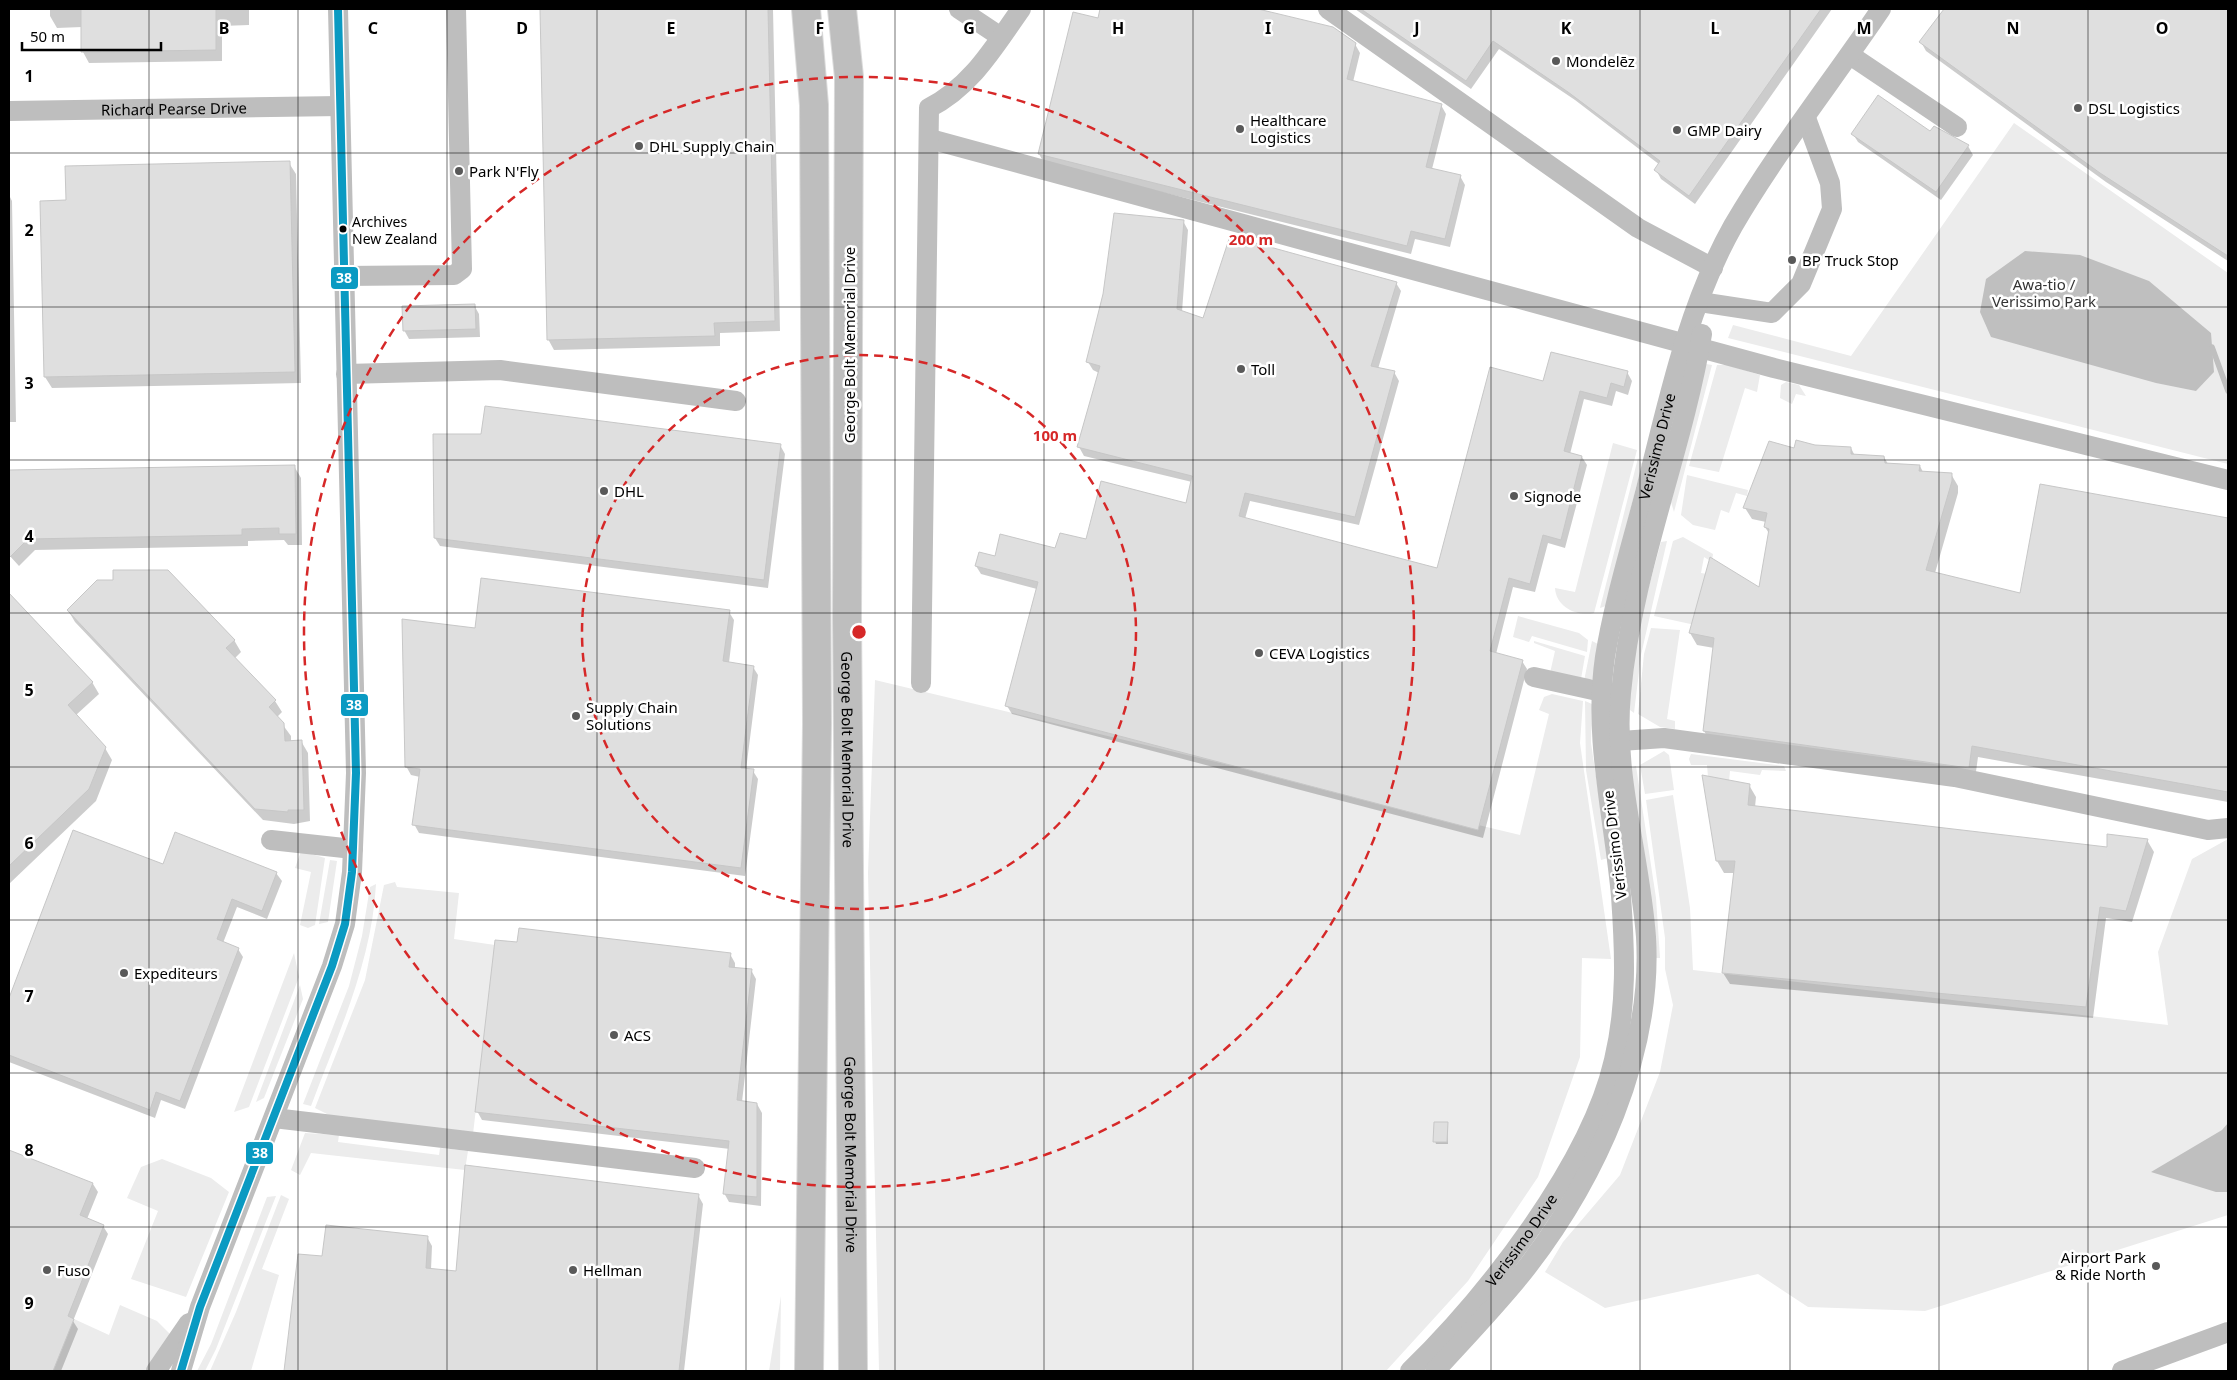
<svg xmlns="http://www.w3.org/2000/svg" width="2237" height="1380" font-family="'Noto Sans',sans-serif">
<rect width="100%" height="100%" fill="#fff"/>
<path fill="#ececec" d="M2014,123L2228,273V464L1728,338L1733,325L1851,356Z
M1706,364L1712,365L1674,512L1671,502Z
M1717,365H1728L1760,375L1757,392L1745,388L1719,472L1689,466Z
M1786,382L1799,385L1806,396L1796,394L1792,404L1780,398L1781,385Z
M1613,443L1637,450L1594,613C1577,617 1556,607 1555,588L1575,592Z
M1638,458L1642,464L1606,606L1600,608Z
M1687,475L1748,490L1747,496L1736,493L1729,513L1721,510L1715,530L1693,525L1681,515Z
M1683,537L1713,554L1712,562L1704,557L1701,573L1708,574L1695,625L1654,616L1673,541Z
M1667,541L1641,655L1634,713L1626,707L1639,623L1661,542Z
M1518,616L1579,633L1588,640L1587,652L1532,636L1529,642L1513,637Z
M1651,628L1680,630L1667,719L1675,721V729L1660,727L1638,714L1644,654Z
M1534,641L1585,656L1581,679L1550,673L1555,651L1534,643Z
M1592,641L1598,644L1593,679L1584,681Z
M875,680L1520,835L1549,714L1539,710L1544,697L1552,694L1583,701L1580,743L1611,959L1582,958L1580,1057L1538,1177L1468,1281L1386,1371H879L868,873Z
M1585,701L1592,704L1591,743L1608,858L1601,860L1586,770Z
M1664,751L1669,755L1674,790L1645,794L1640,765Z
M1691,754L1784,766L1786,771L1762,770L1760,775L1730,771L1729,781L1708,777L1707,765H1691L1689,759Z
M1636,766L1656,898L1660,958H1656L1630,768Z
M1673,795L1690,908L1693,970L2168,1025L2158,952L2192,859L2228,839V1215L1925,1311L1808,1307L1758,1274L1605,1308L1545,1272L1563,1242L1620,1175L1660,1072L1673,1005L1665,969V938L1646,800Z
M301,851L325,858L315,925L308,928L300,925L311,872L295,868Z
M330,860L337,861L328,922L319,924Z
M395,882L397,887L459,893L454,939L495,945L473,1134L329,1115L315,1108L365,980L384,885Z
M376,884C372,962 338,1034 311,1106L303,1104L349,986L362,936L370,887Z
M294,953L299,977L249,1107L234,1112Z
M300,985L303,999L264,1098L256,1102Z
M305,1133L339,1135L338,1142L439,1155L440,1148L468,1151L465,1170L311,1153L300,1175L291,1170Z
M162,1159L211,1178L229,1192L186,1297L131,1279L158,1211L127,1198L141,1167Z
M281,1195L289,1199L262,1269L279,1275L251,1371H210L236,1312Z
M276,1196L216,1349L205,1371H197L211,1344L267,1197Z
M781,1296L780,1371H769Z
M120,1305L157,1321L170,1334L145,1371H53L74,1319L109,1335Z"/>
<path fill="#bfbfbf" d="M2025,251L2080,255L2149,281L2211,333L2214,372L2196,391L2156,383L1991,337L1980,312L1986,279Z
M2228,1123V1192H2216L2151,1172L2222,1130Z"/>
<path fill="#0003" d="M50,9H249V25L222,26V61L89,63L83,52L82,27L57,28L50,16Z
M541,9H773L780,331L720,333V346L554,350L548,339Z
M1102,9H1253L1333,29L1355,44L1360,53L1353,82L1441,105L1446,114L1432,169L1460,176L1465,185L1450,247L1415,239L1411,254L1044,163L1039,154L1099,20Z
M1355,9H1832L1695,204L1661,179L1656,170L1660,165L1575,100L1499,49L1471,89Z
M1945,9H2228V261L2106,182L1926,51L1921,42Z
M1930,133L1968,146L1973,155L1941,200L1858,142L1853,134Z
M289,163L296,174L301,383L52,388L45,377L67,201Z
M9,195L12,201L16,422H9Z
M1183,221L1188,230L1182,312L1203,319L1396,283L1401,291L1378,369L1394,372L1399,381L1359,525L1250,501L1245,519L1438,570L1544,382L1627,372L1632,381L1628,395L1616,391L1612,406L1584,399L1570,454L1582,457L1587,465L1565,548L1548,543L1535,592L1513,587L1496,654L1522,661L1527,669L1483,838L1012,714L1007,706L1037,589L981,574L976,566L996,558L1056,549L1087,541L1187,505L1192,482L1084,456L1079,447L1099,373L1093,370L1088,362Z
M474,305L479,314L480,337L409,339L404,330Z
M780,445L785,454L768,588L440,546L435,538Z
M1815,447L1851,448L1855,456L1884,457L1888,464L1920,466L1923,472L1951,474L1958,486V493L1935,573L2021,594L2041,486L2228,519V802L1978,757L1975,779L1711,743L1704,731L1714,648L1697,645L1690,633L1760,589L1770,535L1765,527L1766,522L1752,519L1745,508L1795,449Z
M294,466L301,478L302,545H288L284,540L248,541V546L35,550L19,566L9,555V472Z
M9,595L92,682L99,694L76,715L105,748L112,760L96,801L9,884Z
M68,610L234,640L241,652L235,658L275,701L282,712L277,717L291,736V742L301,741L308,753L310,821L294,824L263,820L75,622Z
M729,612L734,620L729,663L753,667L758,675L746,770L753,771L758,779L745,876L419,833L414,824L420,777L411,775L406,766L476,630Z
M1749,785L1756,797L1755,807L2108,848L2147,840L2154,852L2132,922L2106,918L2093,1018L1730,984L1723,973L1735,873H1724L1717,861Z
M74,831L163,866L276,873L282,881L267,919L237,907L223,943L238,949L243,957L185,1109L161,1100L155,1118L9,1062V1001Z
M730,954L735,963V969L751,970L756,979L742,1102L757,1104L762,1113L761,1206L729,1202L724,1193L730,1149L482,1120L477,1111Z
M1447,1123L1448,1144H1436L1435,1141Z
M9,1151L93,1184L98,1192L87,1219L103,1226L108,1234L73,1321L78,1329L61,1371H9Z
M698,1195L703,1204L684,1371H286L299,1255L323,1257L427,1237L432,1246L431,1270L457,1273Z"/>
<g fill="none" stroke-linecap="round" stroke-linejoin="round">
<path stroke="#bfbfbf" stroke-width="5.5" d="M2212,347L2228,391"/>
</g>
<path fill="#dfdfdf" stroke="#c7c7c7" d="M81,9H216V50L81,52Z
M540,9H768L775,321L714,323L715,336L547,340Z
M1100,9H1258L1333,27L1356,43L1347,79L1442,104L1426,167L1461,175L1445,239L1411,231L1407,246L1038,154L1073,12L1098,18Z
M1361,9H1821L1689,196L1654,170L1660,161L1568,92L1493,41L1466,81Z
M1944,9H2228V256L2100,173L1919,42Z
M1878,95L1930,131L1934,126L1969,145L1936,192L1851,134Z
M290,161L295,372L44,377L40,201L66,200L65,166Z
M1114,213L1184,220L1177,309L1203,318L1230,236L1397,282L1371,366L1395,371L1355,517L1245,493L1239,516L1437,568L1490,367L1543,381L1551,352L1628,371L1624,387L1611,383L1607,398L1580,391L1564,451L1582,456L1561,540L1543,535L1530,584L1509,578L1490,651L1523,660L1478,830L1005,706L1038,582L975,566L979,552L995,556L1000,534L1055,548L1060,533L1086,539L1101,481L1186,503L1192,476L1077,447L1100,366L1086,362L1103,294Z
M475,304L476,329L403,331L402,306Z
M485,406L781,444L764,580L434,538L433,434H481Z
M1796,440L1815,445L1851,447V454L1884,456L1885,463L1920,465L1919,471L1952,473V481L1926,570L2020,593L2040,484L2228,518V792L1972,746L1969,768L1703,731L1714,638L1689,633L1710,557L1759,587L1769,529L1764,527L1767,513L1743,508L1769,441L1794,448Z
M295,465L296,534H279V528L242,529V535L28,539L9,558V470Z
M113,570H168L235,640L226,648L276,700L269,707L284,723L285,741L302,740L304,810H288V812L255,809L67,610L97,580H113Z
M481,578L730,610L723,661L754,666L741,768L754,769L741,868L412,825L420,769L405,767L402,619L475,628Z
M9,593L93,682L68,705L106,747L89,789L9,866Z
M1702,775L1750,784L1748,805L2107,847V834L2148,839L2126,911L2100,907L2086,1007L1722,973L1735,861H1716Z
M73,830L163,864L175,832L277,872L262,911L232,899L217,939L239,948L180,1101L156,1092L150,1110L9,1055V998Z
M519,928L731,953L729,967L752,969L737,1100L757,1103V1197L723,1194L729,1141L475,1112L495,940L517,942Z
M1434,1122H1448L1447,1142H1433Z
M9,1150L93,1183L80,1215L104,1225L68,1316L74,1319L53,1371H9Z
M465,1165L699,1194L679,1371H284L298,1254L322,1256L326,1225L428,1236L426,1268L456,1271Z"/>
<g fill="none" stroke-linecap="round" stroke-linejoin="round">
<defs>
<g id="highway">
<path d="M806,9L814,105L817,724L809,1371"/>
<path id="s3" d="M842,9L849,77L847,617L853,1371"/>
</g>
</defs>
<use href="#highway" stroke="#dbdbdb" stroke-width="30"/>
<g stroke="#bebebe" stroke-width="20">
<path d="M959,9L1001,37"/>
<path d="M1328,9L1638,228L1713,268"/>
<path d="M1850,55L1957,127"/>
<path id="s1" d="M9,111L340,106"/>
<path d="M930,139L1774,368L2228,480"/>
<path d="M344,276L454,275L462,269L456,9"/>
<path d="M1700,302L1772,313L1801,284L1832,209L1830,183L1806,118"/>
<path d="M346,374L500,370L736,401"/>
<path d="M1534,677L1602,692"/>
<path d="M921,683L929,108C972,86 994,47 1021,9"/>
<path d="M1606,742L1664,738L1955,777L2208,830L2228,828"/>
<path d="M271,840L353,849"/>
<path d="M274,1118L695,1168"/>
<path d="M156,1371L189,1323"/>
<path d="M181,1371L200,1307L332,966L345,924L352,872L356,773L338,9"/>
<path id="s2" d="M1410,1371C1486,1297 1590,1165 1614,1060C1627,1006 1625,952 1621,896C1614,816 1593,738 1605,657C1614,601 1632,544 1646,489C1668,401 1688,306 1733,226C1776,152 1833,80 1881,9"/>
<path d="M1435,1371C1465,1338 1496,1306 1524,1271C1596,1179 1653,1055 1646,937C1640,855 1613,775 1621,693C1632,570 1682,454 1702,334"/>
<path d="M2122,1371L2228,1332"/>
</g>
<use href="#highway" stroke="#bebebe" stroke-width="28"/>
<defs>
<path id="bus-1" d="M181,1371L200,1307L332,966L345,924L352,872L356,773L338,9"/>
</defs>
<use href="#bus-1" stroke="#fff" stroke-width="11"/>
<use href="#bus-1" stroke="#0a9ac2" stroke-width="8"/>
</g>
<path fill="none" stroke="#000" stroke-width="1" stroke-opacity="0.55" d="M149,9V1371M298,9V1371M447,9V1371M597,9V1371M746,9V1371M895,9V1371M1044,9V1371M1193,9V1371M1342,9V1371M1491,9V1371M1640,9V1371M1790,9V1371M1939,9V1371M2088,9V1371M9,153H2228M9,307H2228M9,460H2228M9,613H2228M9,767H2228M9,920H2228M9,1073H2228M9,1227H2228"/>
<g fill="none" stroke="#d62828" stroke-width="2.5" stroke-dasharray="9 6">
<circle cx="859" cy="632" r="277"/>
<circle cx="859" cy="632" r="555"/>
</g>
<g fill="#595959" stroke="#fff" stroke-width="2">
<circle cx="1556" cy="61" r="5"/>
<circle cx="2078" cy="108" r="5"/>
<circle cx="1240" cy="129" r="5"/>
<circle cx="1677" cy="130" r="5"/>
<circle cx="639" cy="146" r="5"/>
<circle cx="459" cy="171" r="5"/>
<circle cx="1792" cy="260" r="5"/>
<circle cx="1241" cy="369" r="5"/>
<circle cx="604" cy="491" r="5"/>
<circle cx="1514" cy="496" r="5"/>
<circle cx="1259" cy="653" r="5"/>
<circle cx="576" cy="716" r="5"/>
<circle cx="124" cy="973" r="5"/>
<circle cx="614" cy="1035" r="5"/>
<circle cx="2156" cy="1266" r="5"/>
<circle cx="47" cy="1270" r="5"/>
<circle cx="573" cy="1270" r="5"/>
</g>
<circle fill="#000" stroke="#fff" stroke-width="2" cx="343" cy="229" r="4.5"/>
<g text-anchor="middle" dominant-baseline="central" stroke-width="5" stroke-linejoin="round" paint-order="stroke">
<g font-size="14" fill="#000" stroke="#fff" text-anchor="start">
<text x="352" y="221">Archives<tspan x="352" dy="17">New Zealand</tspan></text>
</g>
<g font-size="15" fill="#000" stroke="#fff" text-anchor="start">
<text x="1566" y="61">Mondelēz</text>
<text x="2088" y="108">DSL Logistics</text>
<text x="1250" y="120">Healthcare<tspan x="1250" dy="17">Logistics</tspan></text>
<text x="1687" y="130">GMP Dairy</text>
<text x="649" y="146">DHL Supply Chain</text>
<text x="469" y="171">Park N'Fly</text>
<text x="1802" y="260">BP Truck Stop</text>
<text x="1251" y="369">Toll</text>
<text x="614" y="491">DHL</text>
<text x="1524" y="496">Signode</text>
<text x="1269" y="653">CEVA Logistics</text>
<text x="586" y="707">Supply Chain<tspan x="586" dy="17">Solutions</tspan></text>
<text x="134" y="973">Expediteurs</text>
<text x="624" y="1035">ACS</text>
<text x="2146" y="1257" text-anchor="end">Airport Park<tspan x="2146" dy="17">&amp; Ride North</tspan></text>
<text x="57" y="1270">Fuso</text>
<text x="583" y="1270">Hellman</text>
</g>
<g font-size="15" fill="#000" stroke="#fff">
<text stroke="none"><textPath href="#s1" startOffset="165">Richard Pearse Drive</textPath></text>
<text transform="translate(849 345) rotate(-90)">George Bolt Memorial Drive</text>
<text stroke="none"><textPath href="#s2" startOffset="998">Verissimo Drive</textPath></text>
<text stroke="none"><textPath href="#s3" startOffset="741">George Bolt Memorial Drive</textPath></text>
<text transform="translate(1614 845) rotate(-97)">Verissimo Drive</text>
<text stroke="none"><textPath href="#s3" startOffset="1146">George Bolt Memorial Drive</textPath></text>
<text stroke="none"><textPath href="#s2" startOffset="172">Verissimo Drive</textPath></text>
</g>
<g font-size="15" fill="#333" stroke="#fff">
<text x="2044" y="284">Awa-tio /<tspan x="2044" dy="17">Verissimo Park</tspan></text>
</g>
</g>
<g font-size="16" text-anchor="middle" font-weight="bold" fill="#000" stroke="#fff" stroke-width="5" stroke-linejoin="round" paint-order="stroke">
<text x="224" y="34">B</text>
<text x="373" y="34">C</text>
<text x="522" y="34">D</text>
<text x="671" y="34">E</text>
<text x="820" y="34">F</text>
<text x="969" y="34">G</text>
<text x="1118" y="34">H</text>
<text x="1268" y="34">I</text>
<text x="1417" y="34">J</text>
<text x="1566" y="34">K</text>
<text x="1715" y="34">L</text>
<text x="1864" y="34">M</text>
<text x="2013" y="34">N</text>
<text x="2162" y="34">O</text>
<text x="29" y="82">1</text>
<text x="29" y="236">2</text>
<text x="29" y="389">3</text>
<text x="29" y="542">4</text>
<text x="29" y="696">5</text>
<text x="29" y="849">6</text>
<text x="29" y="1002">7</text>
<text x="29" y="1156">8</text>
<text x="29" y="1309">9</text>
</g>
<circle cx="859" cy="632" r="8" fill="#d62828" stroke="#fff" stroke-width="2.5"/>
<g font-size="15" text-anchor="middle" font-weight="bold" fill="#d62828" stroke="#fff" stroke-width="5" stroke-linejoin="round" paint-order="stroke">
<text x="1251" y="245">200 m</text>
<text x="1055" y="441">100 m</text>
</g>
<g stroke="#fff" stroke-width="2">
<rect x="330" y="266" width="29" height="24" rx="5" fill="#0a9ac2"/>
<rect x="340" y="693" width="29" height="24" rx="5" fill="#0a9ac2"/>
<rect x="245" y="1141" width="29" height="24" rx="5" fill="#0a9ac2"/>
</g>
<g font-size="14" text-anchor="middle" font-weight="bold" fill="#fff">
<text x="344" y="283">38</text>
<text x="354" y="710">38</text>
<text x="260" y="1158">38</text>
</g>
<rect width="2237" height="1380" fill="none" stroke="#000000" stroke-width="20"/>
<path d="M22 42v8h139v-8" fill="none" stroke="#000000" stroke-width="2.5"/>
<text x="30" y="42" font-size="15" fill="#000000" stroke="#ffffff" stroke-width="4" paint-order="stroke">50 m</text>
</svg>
